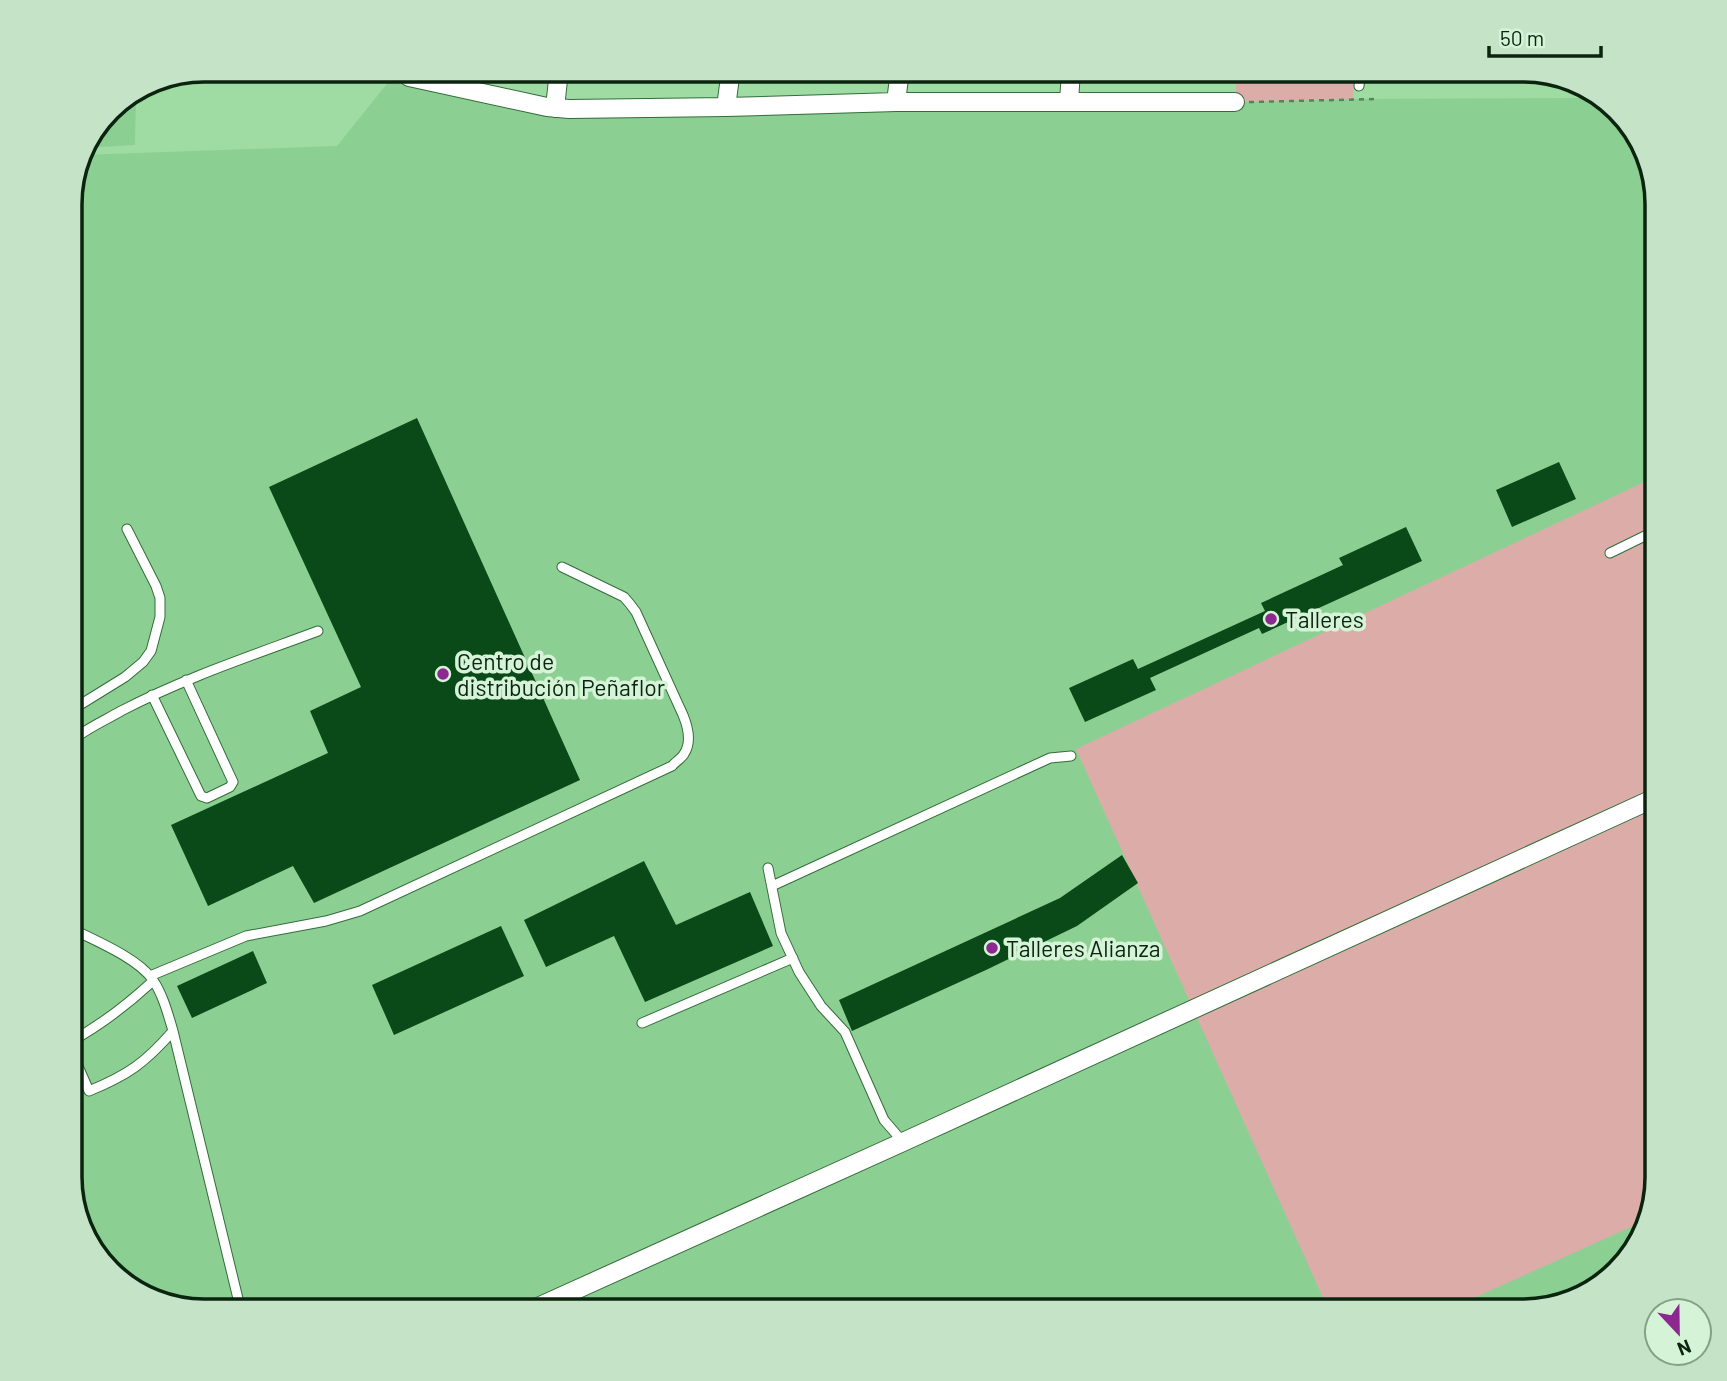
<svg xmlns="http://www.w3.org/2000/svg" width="1727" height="1381" font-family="Barlow,sans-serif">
<rect width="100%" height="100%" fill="#9edca3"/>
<path fill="#8ccf92" d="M398,70L547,107L1235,102L1353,99L1598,98L1611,103L1643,145L1657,204V1177L1624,1265L1582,1297L1523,1311H204L116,1278L84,1237L70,1185V195L81,155L337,146Z
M136,96L135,145L83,148L84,144L115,103Z"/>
<path fill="#dcada8" d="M1237,70H1355L1353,99L1235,102Z
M1657,476V1177L1640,1223L1445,1311H1329L1076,749Z"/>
<path fill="#094a18" d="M417,418L580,780L314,903L293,866L208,906L171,825L328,753L310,711L361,687L269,487Z
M1559,462L1576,499L1512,527L1496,490Z
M1406,527L1422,561L1262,634L1259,628L1150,678L1156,690L1085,722L1069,688L1133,659L1138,669L1265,611L1261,603L1343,565L1339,558Z
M1122,855L1138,883L1077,926L986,970L852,1031L839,1000L1060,898Z
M644,861L676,925L750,892L773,946L645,1002L614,936L546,967L524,920Z
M501,926L524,976L394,1035L372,985Z
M253,951L267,983L192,1018L177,986Z"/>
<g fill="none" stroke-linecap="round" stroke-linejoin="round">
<defs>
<path id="service" d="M1359,86L1361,70
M1610,553L1657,530
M152,695L201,796L207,798L230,787L233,782L186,680
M70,711L125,677L143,662L151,651L160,617V598L156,586L127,529
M70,742C85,729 104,721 121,711C184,678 251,656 318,631
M768,868L781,933L799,972L821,1006L845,1032L884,1120L903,1142
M772,886L1050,758L1071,756
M70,928C94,940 138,958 153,980C163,995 168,1014 173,1031L241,1311
M150,976L246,936L326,921L360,911L672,766C675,762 682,758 684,754C692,742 688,727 683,715L636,612L630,604L624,597L562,567
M642,1023L793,958
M70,1042C101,1025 127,1005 153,981
M70,1048L89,1091C128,1075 145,1063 173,1031"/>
<path id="minor" d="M402,70L404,73L409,77L547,107L569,109L726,107L896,102H1235
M896,102L900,70
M1069,102L1071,70
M726,107L731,70
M555,108L559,70
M529,1311L903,1142L1657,797"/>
</defs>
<use href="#service" stroke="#336d3a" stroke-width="11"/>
<use href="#minor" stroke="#336d3a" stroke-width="20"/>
<path stroke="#57835b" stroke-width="2.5" stroke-dasharray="5 5" stroke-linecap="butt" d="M1249,102L1378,99"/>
<use href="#service" stroke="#fff" stroke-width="9"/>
<use href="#minor" stroke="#fff" stroke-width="18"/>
</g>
<g fill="#8c2890" stroke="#d5f4d7" stroke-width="2.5">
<circle cx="1271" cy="619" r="7"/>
<circle cx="443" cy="674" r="7"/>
<circle cx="992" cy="948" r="7"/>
</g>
<g text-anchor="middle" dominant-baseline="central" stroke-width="7" stroke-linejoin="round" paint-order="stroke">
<g font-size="23" fill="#0b240f" stroke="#d5f4d7" text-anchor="start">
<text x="1285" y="619">Talleres</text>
<text x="457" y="661">Centro de<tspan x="457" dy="26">distribución Peñaflor</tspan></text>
<text x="1006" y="948">Talleres Alianza</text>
</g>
</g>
<path d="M0 0H1727V1381H0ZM204 82H1523A122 122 0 0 1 1645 204V1177A122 122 0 0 1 1523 1299H204A122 122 0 0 1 82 1177V204A122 122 0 0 1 204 82Z" fill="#c5e3c7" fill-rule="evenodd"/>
<path fill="none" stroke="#0b240f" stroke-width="3.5" d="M204 82H1523A122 122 0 0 1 1645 204V1177A122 122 0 0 1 1523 1299H204A122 122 0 0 1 82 1177V204A122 122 0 0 1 204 82Z"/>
<g transform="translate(1678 1332) rotate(158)"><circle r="33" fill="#d5f4d7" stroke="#84a187" stroke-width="2"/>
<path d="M0-5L12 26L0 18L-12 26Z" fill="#8c2890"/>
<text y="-10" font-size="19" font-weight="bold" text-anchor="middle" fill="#0b240f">N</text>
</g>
<path d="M1489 46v10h112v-10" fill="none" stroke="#0b240f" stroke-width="3.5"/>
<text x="1500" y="46" font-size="21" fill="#0b240f" stroke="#d5f4d7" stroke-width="5" paint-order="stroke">50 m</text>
</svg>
